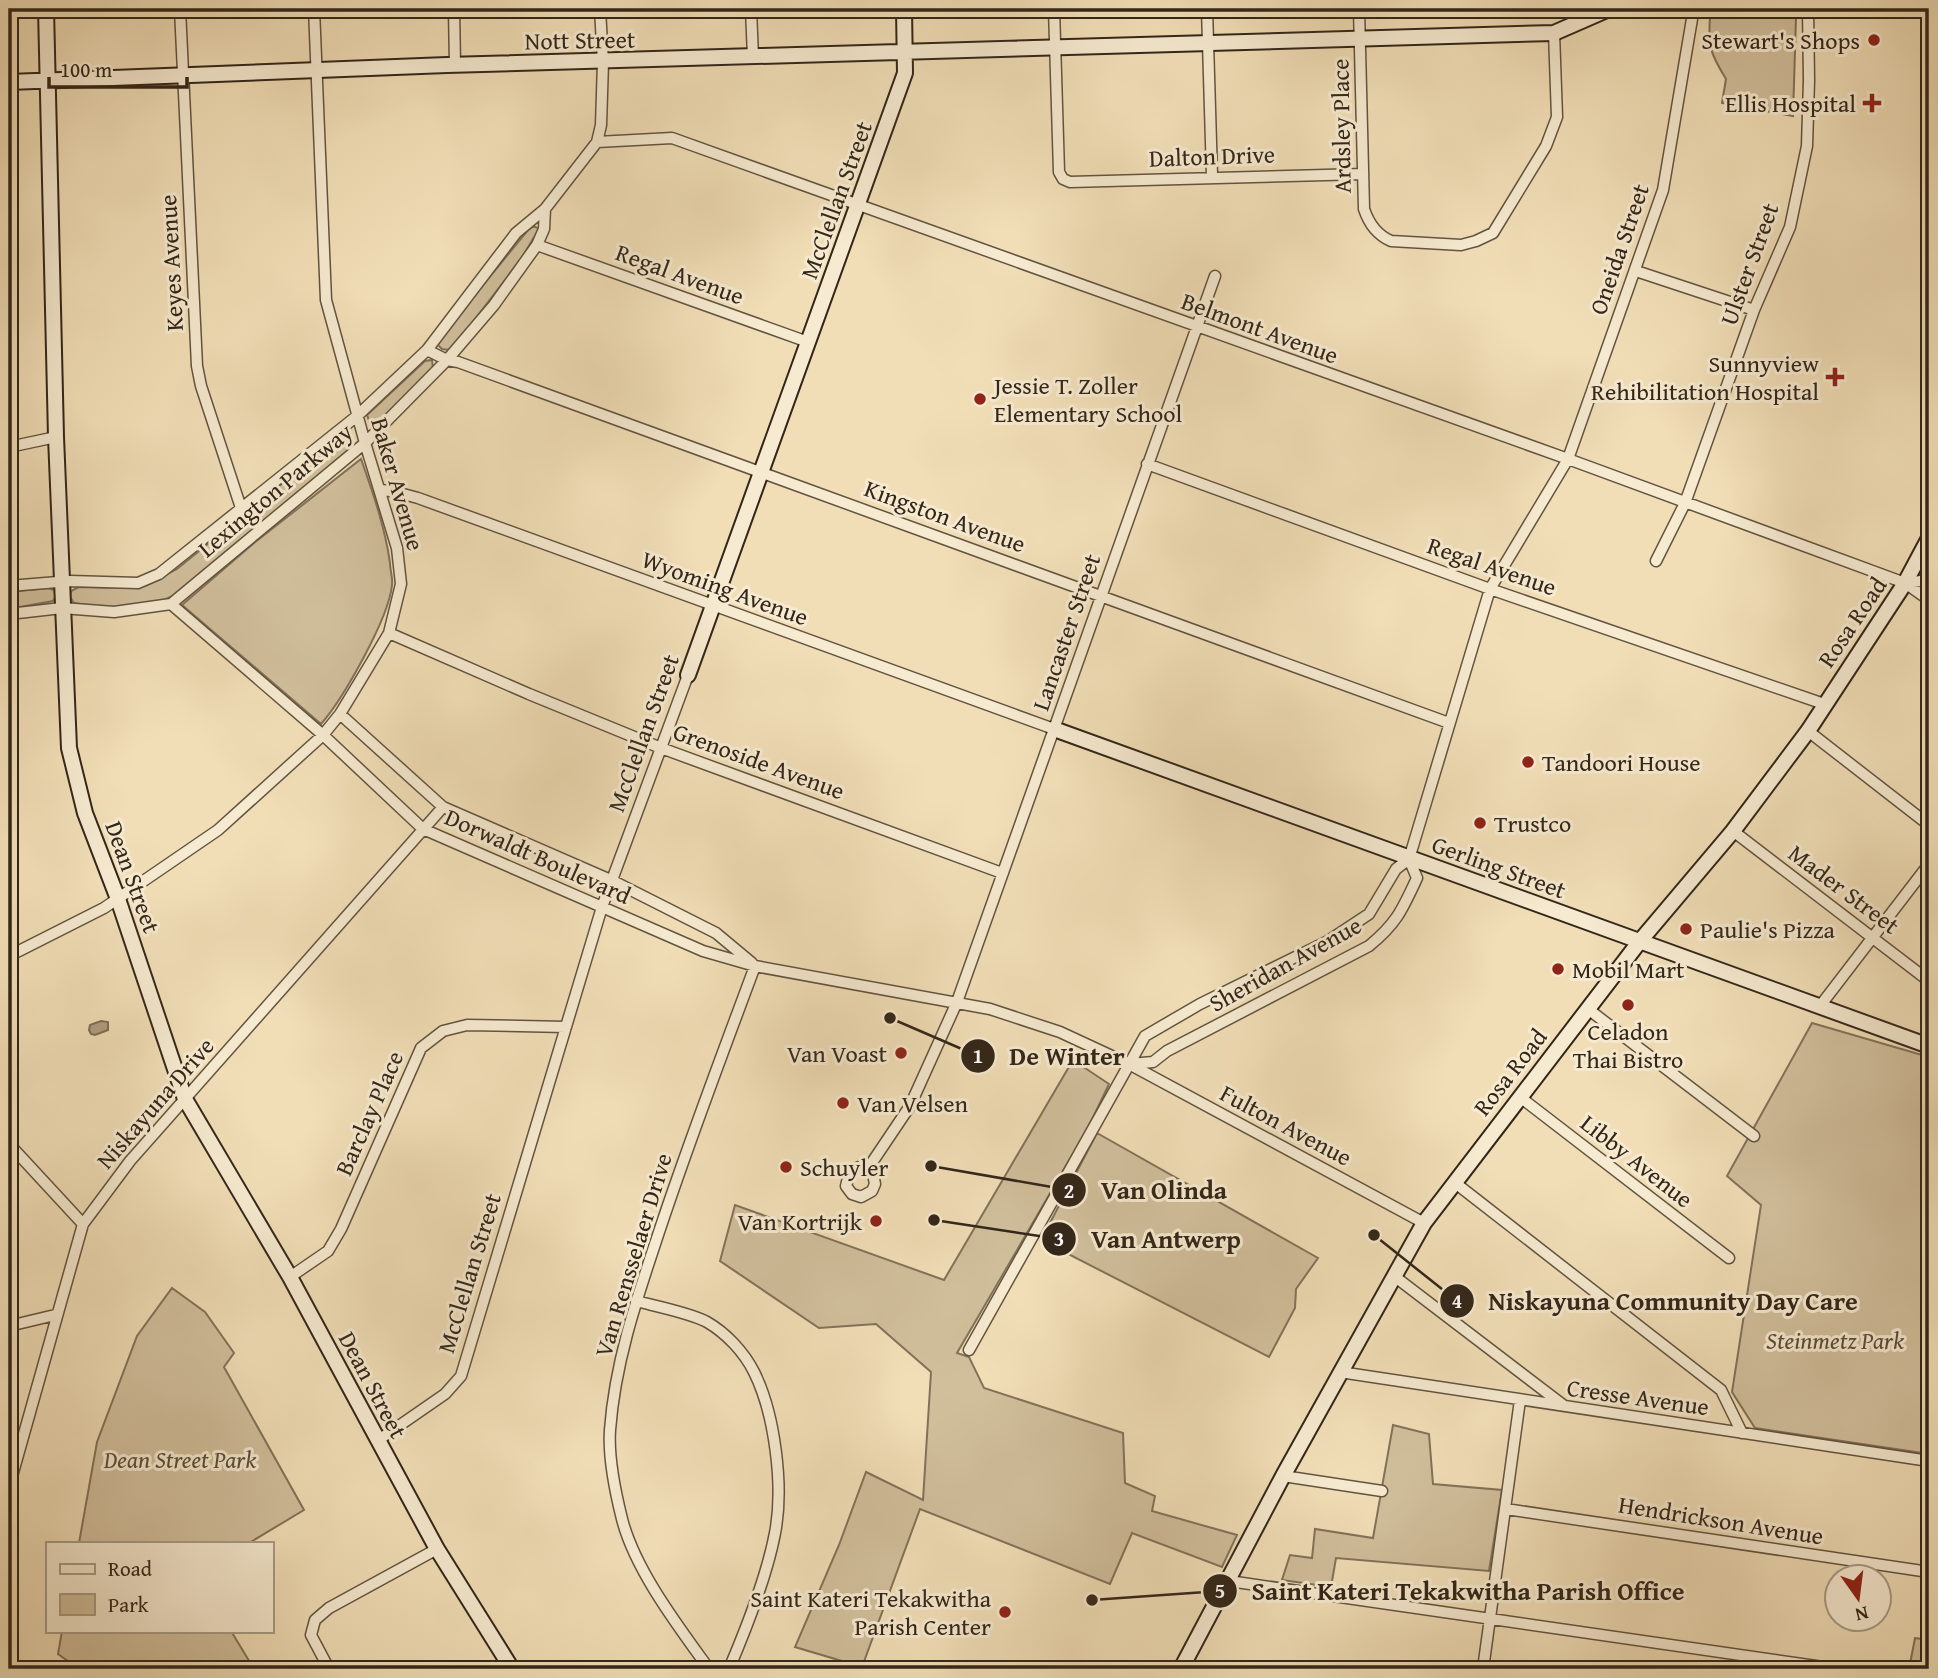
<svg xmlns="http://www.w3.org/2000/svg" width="1938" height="1678" font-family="'Gentium Book Plus',serif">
<rect width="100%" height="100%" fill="#f1deb7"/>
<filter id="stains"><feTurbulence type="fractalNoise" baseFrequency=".00286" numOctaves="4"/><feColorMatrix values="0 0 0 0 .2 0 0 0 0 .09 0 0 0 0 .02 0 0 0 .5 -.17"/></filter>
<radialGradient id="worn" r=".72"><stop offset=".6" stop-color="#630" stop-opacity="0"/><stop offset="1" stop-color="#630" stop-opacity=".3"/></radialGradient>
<path fill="#d1bf9c" stroke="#82725a" stroke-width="2" d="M1710,16L1796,18L1793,116L1722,103L1726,79C1710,53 1708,47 1710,16Z
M534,226L539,229L521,259L456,344L449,350L442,349L438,345L439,339L528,230Z
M432,360L433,369L376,426H371L367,415L425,361Z
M345,436L350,437L353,442L352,449L173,596C146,610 103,609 74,603L70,597L71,591L79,587L129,588L147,585L177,569L322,451Z
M361,459C373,493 385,527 390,563C390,570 393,578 392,585C389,618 343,699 321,724L182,605L254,543Z
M48,588L54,590L56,596L53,601L9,609V592Z
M1812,1023L1929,1057V1454L1755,1428L1732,1392L1761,1205L1727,1176Z
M1073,1060L1109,1084L1087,1130L957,1353L969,1357L984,1388L1123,1433L1125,1483L1155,1496L1152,1511L1237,1535L1222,1567L1132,1533L1110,1584L920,1509L862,1667L795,1647L839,1545L866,1472L923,1500L931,1372L876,1324L819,1328L720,1261L735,1205L944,1280Z
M1097,1133L1318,1258L1296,1289L1295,1308L1269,1357L1041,1240Z
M172,1288L205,1312L234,1353L224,1367L304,1510L249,1543H79L97,1442L137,1336Z
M1393,1425L1429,1434L1433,1484L1502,1490L1489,1571L1336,1558L1331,1587L1282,1580L1290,1555L1312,1558L1315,1529L1373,1538Z
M62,1631H231L254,1669H79L58,1654Z
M1915,1638L1929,1640V1669H1909Z"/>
<path fill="#b09f81" stroke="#7e6f57" stroke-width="2" d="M101,1021L108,1022V1030L95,1035L91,1034L89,1030L90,1025Z"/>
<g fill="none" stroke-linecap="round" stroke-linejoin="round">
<defs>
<path id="street" d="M180,9L197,366L201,386L241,508
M454,9L455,65
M751,9L753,57
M1054,9L1059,172L1063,179L1070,182L1362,174
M1207,9L1212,176
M1359,9L1364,209C1369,224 1377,235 1391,241L1461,245L1476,241L1493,233L1546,146L1557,117L1554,33
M597,142L672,138L1568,459L1905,583L1929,600
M537,245L808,342
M1636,271L1754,310
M427,350L447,360L458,362L1449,723
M9,447L56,437
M1147,464L1490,589L1824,704
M380,490L392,491L418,498L1054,729
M1656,561L1685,503L1754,310L1790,227L1807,146L1809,80L1808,9
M1905,583L1929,580
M9,586L70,581L138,583L159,574L357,416L427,350L516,233L545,209L597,142L601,125L603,62L600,9
M171,604L323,735L423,829L703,951L755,966L990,1009L1060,1032L1129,1064L1424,1223
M9,614L62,608L114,612L171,604L365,443L447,360L494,305L537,245L544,229L545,209
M389,633L529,694L661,748L1002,873
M340,714L443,807L613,881L716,933L752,963
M1808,731L1929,825
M1733,831L1929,981
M9,956L104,908L218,830L323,735L340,714L389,633L401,584L397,548L365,443L326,300L314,9
M1820,1006L1929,864
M1588,1009L1754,1136
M1130,1064L1153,1062L1167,1051L1369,946C1397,923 1402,910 1417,878L1409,859
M1520,1097L1729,1258
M9,1144L83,1224
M871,1164L910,1106L957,1002L1215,276
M871,1164L875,1184L872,1191L861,1197L852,1194L846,1186L849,1174L859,1167Z
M1454,1182L1721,1390L1742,1433
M1394,1276L1563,1405
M290,1277L328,1251L341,1229L421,1048L443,1031L467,1025L566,1027
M636,1301C655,1306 691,1313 707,1322C726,1333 744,1352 754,1372C775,1414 784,1487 775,1533C767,1576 746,1629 729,1669
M9,1326L55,1315
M969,1350L1145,1036L1200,1004L1328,941L1369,914L1396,869L1409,859L1490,589L1568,459L1663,190L1693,13L1690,9
M1340,1372L1929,1461
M377,1441L445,1394L461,1376L602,907L688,675
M1283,1476L1382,1491
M9,1487L83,1224L130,1161L443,807
M1506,1509L1929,1572
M1229,1581L1837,1669
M329,1669L311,1635L315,1620L329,1608L437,1549
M709,1669C678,1626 635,1570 622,1519C615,1491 608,1458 610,1430C615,1362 637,1298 658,1235C688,1144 722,1055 755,966
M1483,1669L1520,1400"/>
<path id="secondary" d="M46,9L56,437L69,748L85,813L118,899L185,1099L290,1277L437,1549L512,1669
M9,82L447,65L1554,33L1609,9
M688,675L905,73L904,9
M1054,729L1929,1046
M1181,1669L1283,1476L1424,1223L1640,941L1733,831L1808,731L1905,583L1929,538"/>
</defs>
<use href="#street" stroke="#625440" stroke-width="13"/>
<use href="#secondary" stroke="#332619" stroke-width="18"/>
<use href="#street" stroke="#f6ead0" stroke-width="10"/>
<use href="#secondary" stroke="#f6ead0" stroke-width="14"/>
</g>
<g fill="#8f2418" stroke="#f6ead0" stroke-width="2.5">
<circle cx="1874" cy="40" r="7"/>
<path d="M1868.5 92.5h7v7h7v7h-7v7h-7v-7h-7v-7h7z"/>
<path d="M1831.5 366.5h7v7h7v7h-7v7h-7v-7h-7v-7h7z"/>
<circle cx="980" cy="399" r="7"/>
<circle cx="1528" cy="762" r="7"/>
<circle cx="1480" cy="823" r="7"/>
<circle cx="1686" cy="929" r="7"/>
<circle cx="1558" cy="969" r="7"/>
<circle cx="1628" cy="1005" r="7"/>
<circle cx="901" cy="1053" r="7"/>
<circle cx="843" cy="1103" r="7"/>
<circle cx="786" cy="1167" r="7"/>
<circle cx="876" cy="1221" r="7"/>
<circle cx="1005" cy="1612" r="7"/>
</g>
<g text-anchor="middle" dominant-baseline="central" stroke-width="6" stroke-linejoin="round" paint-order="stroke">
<g font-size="24" fill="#332619" stroke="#f6ead0">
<text transform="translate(580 40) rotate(-1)">Nott Street</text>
<text transform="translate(1341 126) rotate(-91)">Ardsley Place</text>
<text transform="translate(1212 156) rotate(-2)">Dalton Drive</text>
<text transform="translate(836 200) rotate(-70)">McClellan Street</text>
<text transform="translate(1619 249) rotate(-71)">Oneida Street</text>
<text transform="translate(171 263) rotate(-93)">Keyes Avenue</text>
<text transform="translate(1749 264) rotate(-70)">Ulster Street</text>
<text transform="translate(680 274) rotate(20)">Regal Avenue</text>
<text transform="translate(1260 328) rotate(20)">Belmont Avenue</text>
<text transform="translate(398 484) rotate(74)">Baker Avenue</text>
<text transform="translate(275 490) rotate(-40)">Lexington Parkway</text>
<text transform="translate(945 516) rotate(20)">Kingston Avenue</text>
<text transform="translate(1492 566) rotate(19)">Regal Avenue</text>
<text transform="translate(725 588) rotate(20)">Wyoming Avenue</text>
<text transform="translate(1852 622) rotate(-56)">Rosa Road</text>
<text transform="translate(1066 632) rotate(-71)">Lancaster Street</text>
<text transform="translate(643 733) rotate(-70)">McClellan Street</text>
<text transform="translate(759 761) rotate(20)">Grenoside Avenue</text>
<text transform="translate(538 856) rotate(24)">Dorwaldt Boulevard</text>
<text transform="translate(1499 867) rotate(20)">Gerling Street</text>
<text transform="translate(133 877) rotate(70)">Dean Street</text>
<text transform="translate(1844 889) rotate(37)">Mader Street</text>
<text transform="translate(1285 964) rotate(-29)">Sheridan Avenue</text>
<text transform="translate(1510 1072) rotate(-52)">Rosa Road</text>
<text transform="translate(155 1103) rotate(-49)">Niskayuna Drive</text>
<text transform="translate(369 1113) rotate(-66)">Barclay Place</text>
<text transform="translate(1286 1125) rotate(28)">Fulton Avenue</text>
<text transform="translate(1637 1161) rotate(38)">Libby Avenue</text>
<text transform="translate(633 1255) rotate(-73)">Van Rensselaer Drive</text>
<text transform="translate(469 1273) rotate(-73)">McClellan Street</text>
<text transform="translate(373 1385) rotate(62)">Dean Street</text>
<text transform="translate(1638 1397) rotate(8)">Cresse Avenue</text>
<text transform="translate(1721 1520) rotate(9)">Hendrickson Avenue</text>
</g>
<g font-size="24" fill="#332619" stroke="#f6ead0" text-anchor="start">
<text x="1860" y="40" text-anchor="end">Stewart's Shops</text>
<text x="1856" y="103" text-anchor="end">Ellis Hospital</text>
<text x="1819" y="363" text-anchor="end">Sunnyview<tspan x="1819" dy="28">Rehibilitation Hospital</tspan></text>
<text x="994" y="385">Jessie T. Zoller<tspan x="994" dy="28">Elementary School</tspan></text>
<text x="1542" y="762">Tandoori House</text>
<text x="1494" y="823">Trustco</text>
<text x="1700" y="929">Paulie's Pizza</text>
<text x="1572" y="969">Mobil Mart</text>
<text x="1628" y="1031" text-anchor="middle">Celadon<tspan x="1628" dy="28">Thai Bistro</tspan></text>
<text x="887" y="1053" text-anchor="end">Van Voast</text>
<text x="857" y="1103">Van Velsen</text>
<text x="800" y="1167">Schuyler</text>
<text x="862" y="1221" text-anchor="end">Van Kortrijk</text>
<text x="991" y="1598" text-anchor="end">Saint Kateri Tekakwitha<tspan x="991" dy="28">Parish Center</tspan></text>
</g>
<g font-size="24" font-style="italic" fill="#5a4c3a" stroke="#f6ead0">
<text x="1835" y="1340">Steinmetz Park</text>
<text x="180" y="1459">Dean Street Park</text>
</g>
</g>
<path fill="none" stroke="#332619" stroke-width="2.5" d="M890 1018L978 1056M931 1166L1069 1190M934 1220L1059 1239M1374 1235L1457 1301M1092 1600L1220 1591"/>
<g fill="#332619" stroke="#f6ead0" stroke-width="2.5">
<circle cx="890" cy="1018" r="7"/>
<circle cx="931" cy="1166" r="7"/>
<circle cx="934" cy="1220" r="7"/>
<circle cx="1374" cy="1235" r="7"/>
<circle cx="1092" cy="1600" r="7"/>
<circle cx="978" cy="1056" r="18"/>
<circle cx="1069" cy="1190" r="18"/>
<circle cx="1059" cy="1239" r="18"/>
<circle cx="1457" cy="1301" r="18"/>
<circle cx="1220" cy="1591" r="18"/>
</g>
<g font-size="21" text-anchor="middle" font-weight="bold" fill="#fff">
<text x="978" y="1063">1</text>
<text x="1069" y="1198">2</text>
<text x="1059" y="1246">3</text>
<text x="1457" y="1308">4</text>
<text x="1220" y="1598">5</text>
</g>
<g font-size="26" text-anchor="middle" font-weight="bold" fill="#332619" stroke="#f6ead0" stroke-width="6" stroke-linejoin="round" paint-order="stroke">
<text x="1067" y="1065">De Winter</text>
<text x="1164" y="1199">Van Olinda</text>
<text x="1166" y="1248">Van Antwerp</text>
<text x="1673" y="1310">Niskayuna Community Day Care</text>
<text x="1468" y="1600">Saint Kateri Tekakwitha Parish Office</text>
</g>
<rect width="1938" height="1678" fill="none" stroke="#f1deb7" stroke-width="35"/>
<rect x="10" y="10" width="1917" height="1657" fill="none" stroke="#332619" stroke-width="3.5"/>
<rect x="18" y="18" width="1903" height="1643" fill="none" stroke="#332619" stroke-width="2"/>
<rect x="46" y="1542" width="228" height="91" fill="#f6ead0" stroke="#a89c87" stroke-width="2"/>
<rect x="60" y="1564" width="35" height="10" fill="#f6ead0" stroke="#a89c87" stroke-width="2"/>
<text x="108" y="1576" font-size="21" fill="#332619">Road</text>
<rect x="60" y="1594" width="35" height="21" fill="#d1bf9c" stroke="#a89c87" stroke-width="2"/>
<text x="108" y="1612" font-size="21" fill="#332619">Park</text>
<g transform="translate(1858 1598) rotate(166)"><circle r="33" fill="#f6ead0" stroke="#a89c87" stroke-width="2"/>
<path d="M0-5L12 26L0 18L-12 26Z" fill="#8f2418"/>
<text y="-10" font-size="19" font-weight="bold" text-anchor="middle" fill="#332619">N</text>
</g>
<path d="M49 77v10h138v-10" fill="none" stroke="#332619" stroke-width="3.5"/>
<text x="60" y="77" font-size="21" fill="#332619" stroke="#f6ead0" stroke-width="5" paint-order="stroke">100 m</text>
<rect width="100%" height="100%" filter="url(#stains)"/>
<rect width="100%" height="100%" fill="url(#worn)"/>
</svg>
